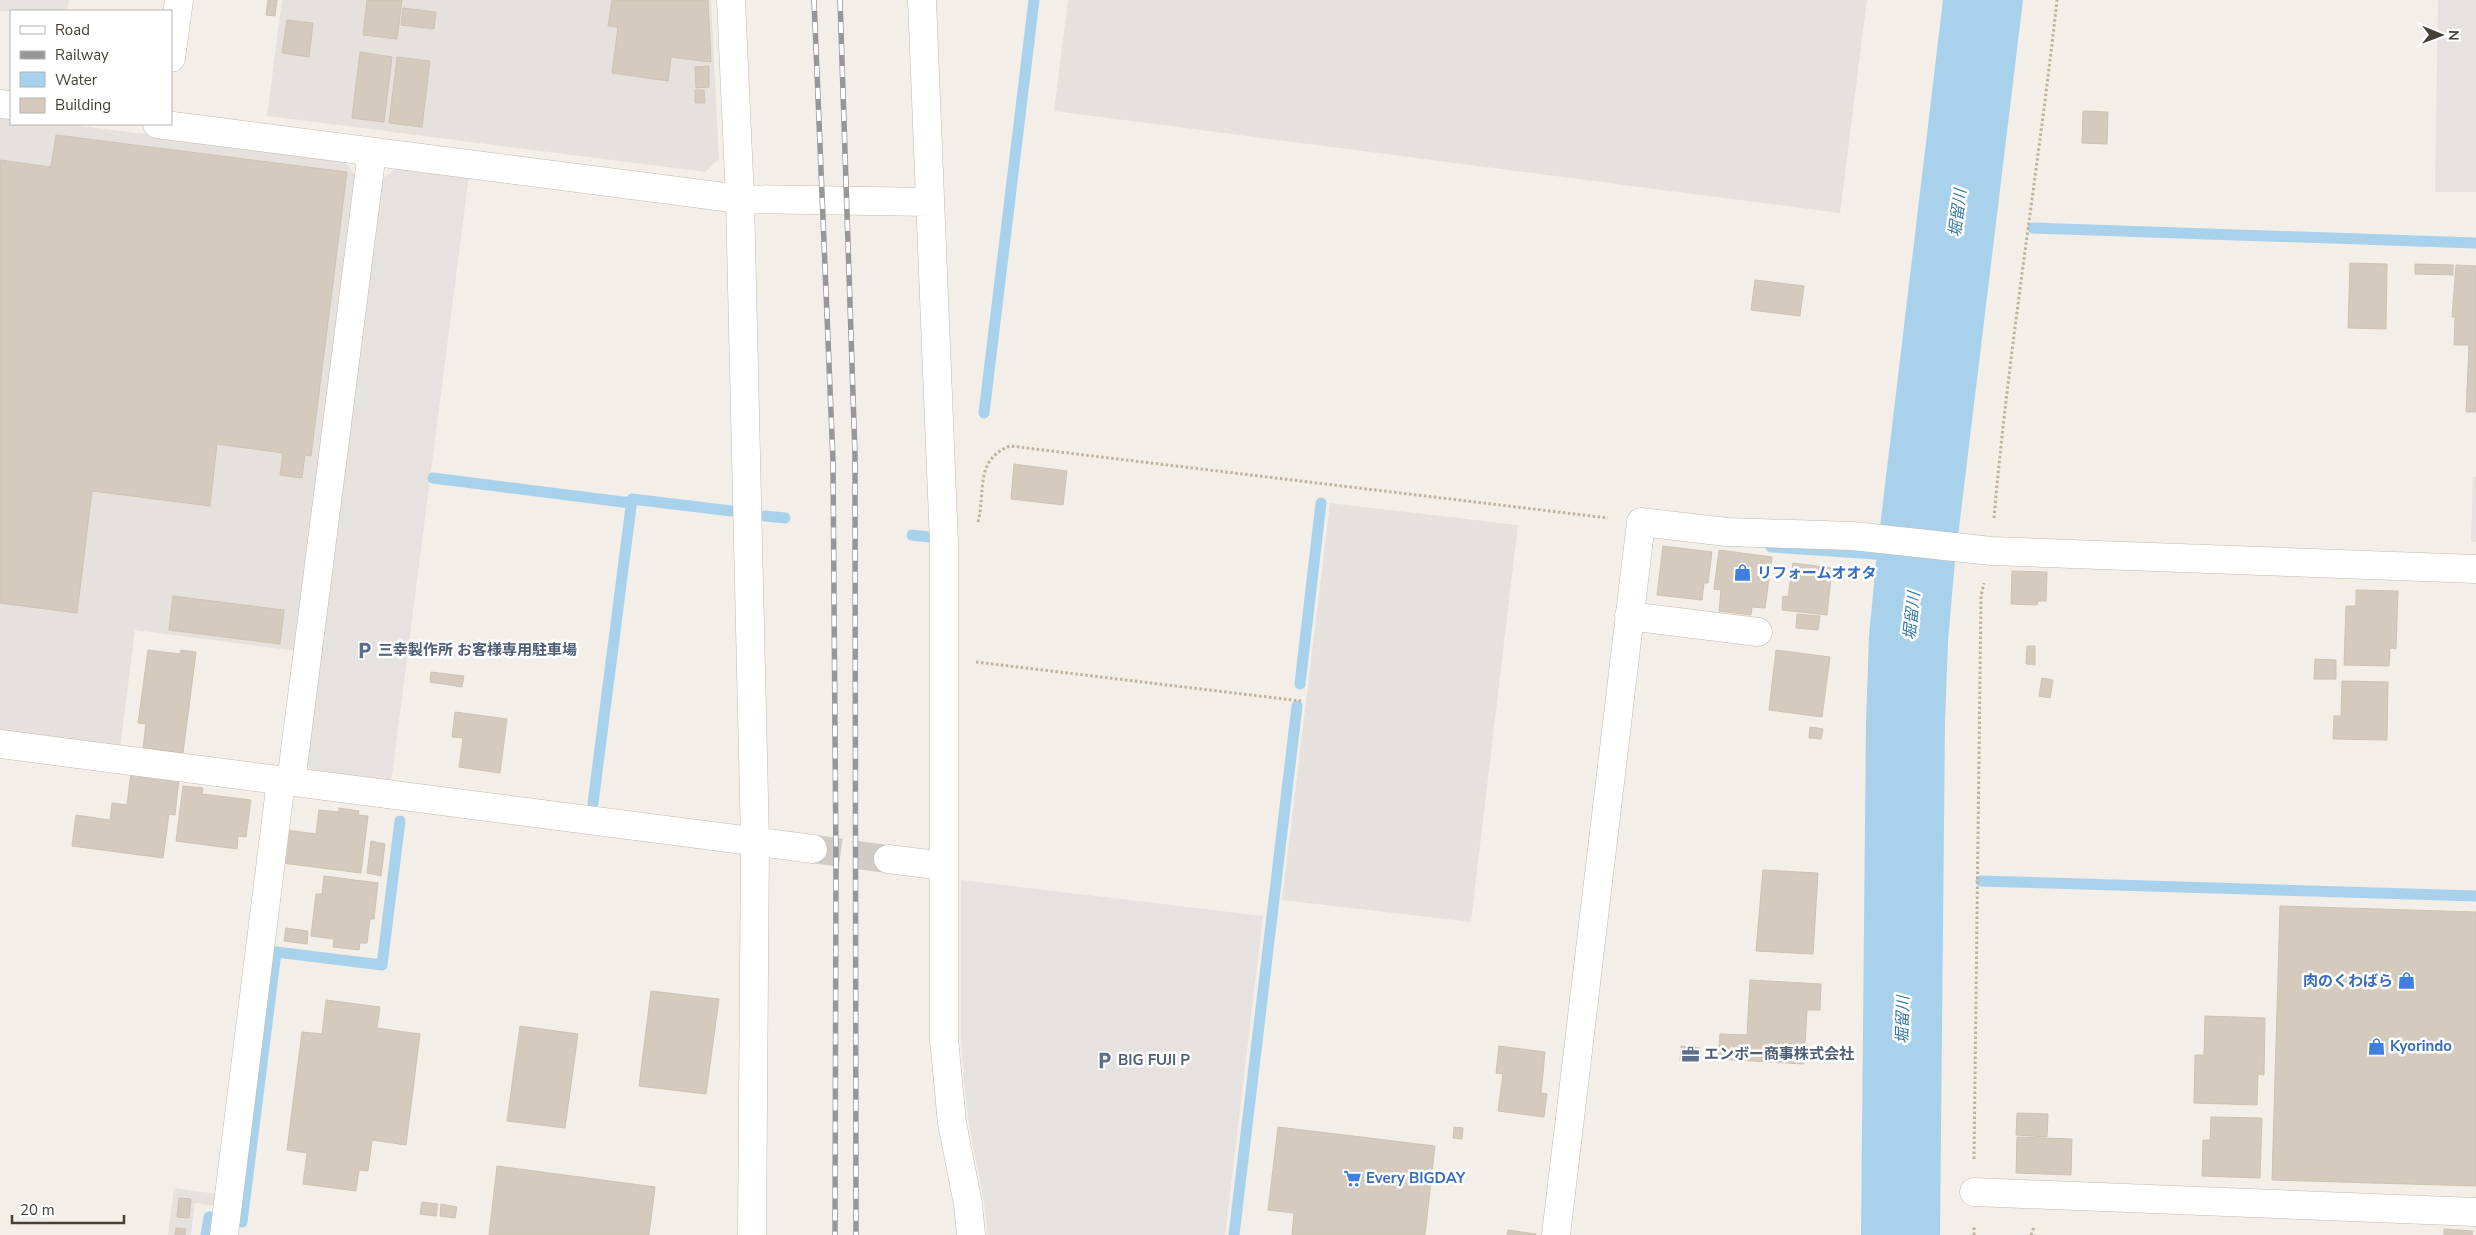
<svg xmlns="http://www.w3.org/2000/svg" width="2476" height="1235" font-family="'Nunito Sans','Noto Sans JP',sans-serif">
<rect width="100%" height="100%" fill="#f3efe8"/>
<path fill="#e6e1dd" d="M282,0H711L719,159L705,172L267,116Z
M1068,0H1867L1840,213L1054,111Z
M0,115L11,117V124H65L343,159L357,178L297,651L135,630L120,748L0,733Z
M1330,503L1518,525L1471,922L1282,900Z
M174,1188L218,1194L216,1206L195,1203L191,1235H168Z"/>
<path fill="#e5e2e0" d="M0,0H69L67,11L11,12L0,11Z
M2438,0H2476V192H2435Z
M398,166L469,175L391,783L314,774L306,762L380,181Z
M2473,477H2476V542H2471Z
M961,880L1263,916L1225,1235H988L984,1202L969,1124L964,1081L961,1038Z"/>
<path fill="#a8d2ec" d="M1943,0H2023L1955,561L1948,641L1945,723L1940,1235H1861L1866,721L1869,636L1877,552Z"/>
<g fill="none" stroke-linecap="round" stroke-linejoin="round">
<path stroke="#a8d2ec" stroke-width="11" d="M2033,228L2476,243
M984,413L1034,0
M433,478L631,503
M765,516L785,518
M912,535L929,537
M1771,547L1890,555
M1300,684L1321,503
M593,803L632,499L731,511
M1981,881L2476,896
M237,1221L242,1222L276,952L382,965L400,821
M206,1235L209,1217L214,1218
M1234,1235L1297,706"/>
</g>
<path fill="#d4cbbe" stroke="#cec2b2" d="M268,0H277L275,16L266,15Z
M367,0H402L397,39L363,35Z
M612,0H708L711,62L671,57L668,81L612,73L618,27L608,26Z
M403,8L436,12L434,29L401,25Z
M287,20L313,23L309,57L282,53Z
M360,52L392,57L384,122L352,118Z
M397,57L430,61L422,127L389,123Z
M709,66V87L696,88L695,67Z
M695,90H704L705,103H695Z
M2083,111L2108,112L2107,144L2082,143Z
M56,135L347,172L311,456L305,455L302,478L280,475L283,453L217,444L210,506L92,491L77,613L0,603V160L51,167Z
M2350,263L2387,264L2386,329L2348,328Z
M2415,264L2453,265V275L2415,274Z
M2456,265L2476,266V412H2466L2469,345H2454L2455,317H2452Z
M1755,280L1804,286L1800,316L1751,310Z
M1014,464L1067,471L1063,505L1011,499Z
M1663,546L1712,552L1708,583H1704L1702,600L1657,595Z
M1719,550L1772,557L1765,608L1752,607L1751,615L1719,611L1721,590L1714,589Z
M1793,563L1832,568L1827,615L1782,610L1783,596L1788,597Z
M2012,571L2047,572L2046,601H2038L2037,605L2011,604Z
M2356,590L2398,591L2396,649L2390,648L2389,666L2344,665L2346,606H2356Z
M173,596L284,610L280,644L169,630Z
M1797,614L1820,616L1818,630L1796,628Z
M2027,646H2035V665L2026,664Z
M148,650L180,654L181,650L196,652L183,753L143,748L146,724L138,723Z
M1776,650L1830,657L1822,717L1769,710Z
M2315,659L2336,660V679H2314Z
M431,672L464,676L462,687L430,682Z
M2042,678L2053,680L2050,698L2039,696Z
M2342,681L2388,682L2387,740L2333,739L2334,716H2341Z
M455,712L507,719L500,773L459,767L463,738L452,737Z
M1810,727L1823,729L1821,739L1809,738Z
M131,773L179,779L175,815L169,814L163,858L72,846L76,815L110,820L112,803L127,805Z
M183,786L203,788L202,794L251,800L246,837L238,836L237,849L176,841Z
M339,808L359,811L358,815L368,816L361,873L282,863L286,830L316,834L319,810L339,812Z
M371,841L385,844L381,876L367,873Z
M1763,870L1818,873L1813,954L1756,951Z
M324,876L378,883L374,919H370L367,943H360L359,950L333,947L334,939L311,936L316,894H322Z
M2280,906L2476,912V1186L2272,1180Z
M286,928L308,931L307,944L284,941Z
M1750,980L1821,984L1820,1010H1807L1804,1064L1718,1059L1720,1034L1747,1035Z
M651,991L719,999L706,1094L639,1086Z
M326,1000L380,1007L377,1028L420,1034L406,1145L372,1140L368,1171L359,1170L356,1191L303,1184L307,1153L287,1150L302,1032L322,1034Z
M2205,1016L2265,1018L2264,1075L2258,1074L2257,1105L2194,1103L2195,1055H2204Z
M520,1026L578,1034L565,1128L507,1121Z
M1499,1046L1545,1052L1541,1093L1547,1094L1544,1117L1498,1111L1503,1074L1496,1073Z
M1681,1046L1700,1048L1699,1062L1680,1061Z
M2017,1113L2048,1114L2047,1137L2016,1135Z
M2211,1117L2262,1118L2260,1178L2202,1176L2203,1140H2210Z
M1278,1127L1435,1146L1425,1235H1292L1294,1213L1268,1210Z
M1454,1127L1463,1128L1462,1139L1453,1138Z
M2017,1137L2072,1139L2071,1175L2016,1173Z
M497,1166L655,1187L649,1235H489Z
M179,1198L191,1199L189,1218L177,1217Z
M422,1202L438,1204L436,1216L420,1214Z
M441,1204L457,1207L455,1218L440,1216Z
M176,1228L186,1229L185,1235H175Z
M2444,1229L2473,1231L2472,1235H2444Z
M1508,1230L1536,1234V1235H1507Z"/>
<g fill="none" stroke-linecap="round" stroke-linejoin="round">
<path stroke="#d0ccc5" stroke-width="28" stroke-dasharray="28 14" stroke-linecap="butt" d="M813,849L888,859"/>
<defs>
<path id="street" d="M731,0L740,199L755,841L752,1235
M922,0L944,544V1039L952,1123L968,1204L971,1235
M171,58L179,0
M0,104L11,105
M157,124L740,199L930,202
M1629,616L1758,632
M0,744L813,849
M291,782L372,152
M888,859L944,866
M1974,1192L2476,1212
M224,1235L281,781
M1556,1235L1641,522L1727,532L1853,536L1991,551L2476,569"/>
</defs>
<use href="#street" stroke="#c1baae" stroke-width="29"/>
<path stroke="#bfb29d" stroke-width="3" stroke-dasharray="2.5 2.5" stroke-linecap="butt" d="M1994,518C2009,345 2038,173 2057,0
M978,522C986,491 974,460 1010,446L1608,518
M976,662L1301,701
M1974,1159L1981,596L1984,583
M1974,1235V1226
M2031,1235L2034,1227"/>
<use href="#street" stroke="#fff" stroke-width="28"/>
<defs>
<path id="rail" d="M814,0L833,461L836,866L835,1235
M840,0L855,456L856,1235"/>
</defs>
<use href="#rail" stroke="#979797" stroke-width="5.5"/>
<use href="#rail" stroke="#fff" stroke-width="4" stroke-dasharray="11" stroke-linecap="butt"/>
</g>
<defs>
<symbol id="shop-bare" viewBox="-9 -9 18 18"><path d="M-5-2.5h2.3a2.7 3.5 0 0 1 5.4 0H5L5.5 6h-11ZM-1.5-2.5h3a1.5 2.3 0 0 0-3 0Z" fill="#3f7fe0" stroke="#fff" stroke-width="2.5" paint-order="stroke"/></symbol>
<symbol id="parking-bare" viewBox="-9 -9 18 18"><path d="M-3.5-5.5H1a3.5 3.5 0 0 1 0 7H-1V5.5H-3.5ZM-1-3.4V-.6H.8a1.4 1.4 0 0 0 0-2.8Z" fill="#5c6f8a" stroke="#fff" stroke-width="2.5" paint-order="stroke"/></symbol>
<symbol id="office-bare" viewBox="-9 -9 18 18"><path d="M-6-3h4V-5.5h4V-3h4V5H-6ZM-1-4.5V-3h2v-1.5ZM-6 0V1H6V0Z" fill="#5c6f8a" stroke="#fff" stroke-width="2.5" paint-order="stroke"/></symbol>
<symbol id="supermarket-bare" viewBox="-9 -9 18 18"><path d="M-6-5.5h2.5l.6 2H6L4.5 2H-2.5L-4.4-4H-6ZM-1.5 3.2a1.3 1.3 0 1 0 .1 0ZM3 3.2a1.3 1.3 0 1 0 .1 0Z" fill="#3f7fe0" stroke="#fff" stroke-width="2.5" paint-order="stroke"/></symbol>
</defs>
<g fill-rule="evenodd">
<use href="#shop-bare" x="1730" y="560" width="25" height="25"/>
<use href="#parking-bare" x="352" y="638" width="25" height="25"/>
<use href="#shop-bare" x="2394" y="968" width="25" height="25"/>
<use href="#shop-bare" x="2364" y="1034" width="25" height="25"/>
<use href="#office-bare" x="1678" y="1042" width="25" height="25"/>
<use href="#parking-bare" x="1092" y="1048" width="25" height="25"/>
<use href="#supermarket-bare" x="1340" y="1166" width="25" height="25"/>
</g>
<g text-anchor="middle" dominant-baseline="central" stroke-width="5" stroke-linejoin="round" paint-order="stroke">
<g font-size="15" font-weight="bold" fill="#366cbe" stroke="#fff" text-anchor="start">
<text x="1757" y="573">リフォームオオタ</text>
<text x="2393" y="981" text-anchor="end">肉のくわばら</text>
<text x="2390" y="1046">Kyorindo</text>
<text x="1366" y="1178">Every BIGDAY</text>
</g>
<g font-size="15" font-weight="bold" fill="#4e5e75" stroke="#fff" text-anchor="start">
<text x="378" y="650">三幸製作所 お客様専用駐車場</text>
<text x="1704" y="1054">エンボー商事株式会社</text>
<text x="1118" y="1060">BIG FUJI P</text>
</g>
<g font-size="16" font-style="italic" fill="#3479a4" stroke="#fff">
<text transform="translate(1958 213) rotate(-83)">堀留川</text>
<text transform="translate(1912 616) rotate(-84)">堀留川</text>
<text transform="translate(1903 1020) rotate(-89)">堀留川</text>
</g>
</g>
<rect x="10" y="10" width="162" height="115" fill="#ffffff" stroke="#b5b3af"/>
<rect x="20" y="26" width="25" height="8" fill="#ffffff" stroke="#b5b3af"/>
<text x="55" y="35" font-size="15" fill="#464037">Road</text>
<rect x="20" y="51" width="25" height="8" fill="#979797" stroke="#b5b3af"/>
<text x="55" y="60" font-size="15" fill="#464037">Railway</text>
<rect x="20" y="72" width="25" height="15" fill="#a8d2ec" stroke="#b5b3af"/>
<text x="55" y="85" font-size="15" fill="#464037">Water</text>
<rect x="20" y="98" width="25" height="15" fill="#d4cbbe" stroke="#b5b3af"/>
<text x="55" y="110" font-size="15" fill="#464037">Building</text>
<g transform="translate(2441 35) rotate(91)" stroke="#ffffff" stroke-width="4" paint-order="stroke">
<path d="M0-4L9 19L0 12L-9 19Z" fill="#464037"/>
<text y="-8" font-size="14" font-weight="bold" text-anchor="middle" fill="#464037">N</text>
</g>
<path d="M12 1215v8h112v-8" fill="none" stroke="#464037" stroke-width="2.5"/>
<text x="20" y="1215" font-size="15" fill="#464037" stroke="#ffffff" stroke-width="4" paint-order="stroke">20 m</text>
</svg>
